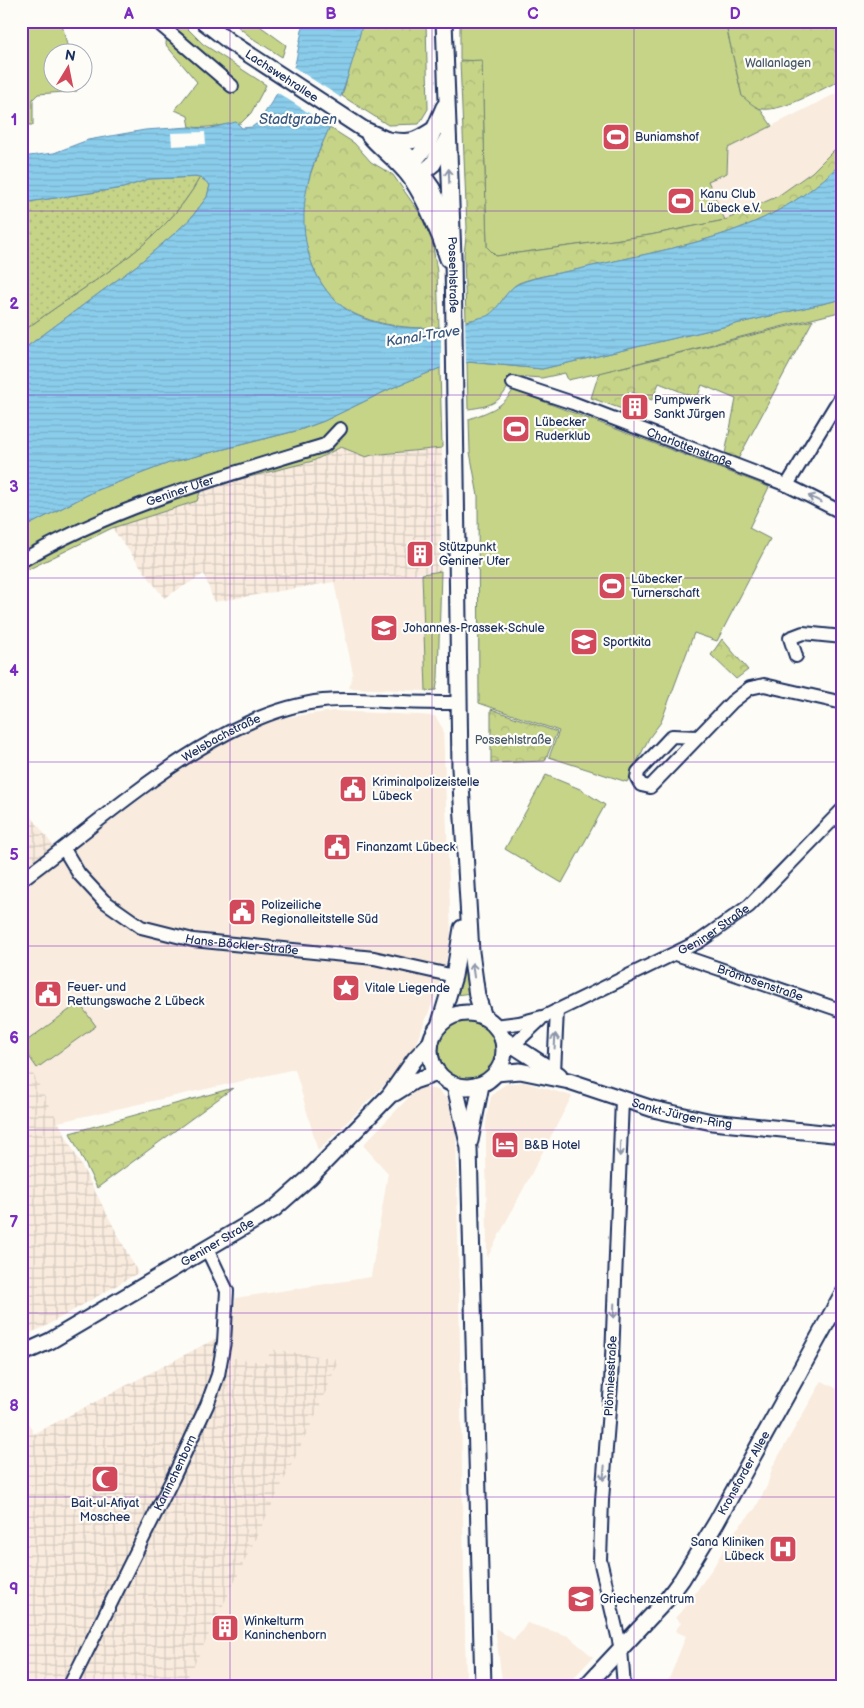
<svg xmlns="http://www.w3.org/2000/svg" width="864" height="1708" font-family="'Balsamiq Sans',sans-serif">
<defs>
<pattern id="industrial-grid" width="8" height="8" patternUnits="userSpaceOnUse" patternTransform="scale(1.25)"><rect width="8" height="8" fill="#f9ebdd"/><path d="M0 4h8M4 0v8" fill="none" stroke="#d5cac0"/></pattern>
<pattern id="park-crowns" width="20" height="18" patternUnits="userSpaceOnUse" patternTransform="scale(1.25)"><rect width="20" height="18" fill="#c6d488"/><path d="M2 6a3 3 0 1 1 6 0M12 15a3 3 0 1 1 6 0" fill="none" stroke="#aab678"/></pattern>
<pattern id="garden-dots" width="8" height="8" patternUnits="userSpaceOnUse" patternTransform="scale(1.25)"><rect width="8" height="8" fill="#c6d488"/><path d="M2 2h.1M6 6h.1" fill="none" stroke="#aab678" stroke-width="1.8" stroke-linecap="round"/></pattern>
<pattern id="water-rules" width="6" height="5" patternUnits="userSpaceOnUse" patternTransform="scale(1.25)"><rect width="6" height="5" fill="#8acdeb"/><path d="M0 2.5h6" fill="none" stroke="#76b0cc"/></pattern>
</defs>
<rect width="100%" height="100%" fill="#fdfcf7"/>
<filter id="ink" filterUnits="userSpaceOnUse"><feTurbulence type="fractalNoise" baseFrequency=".02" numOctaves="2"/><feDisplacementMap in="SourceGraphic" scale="10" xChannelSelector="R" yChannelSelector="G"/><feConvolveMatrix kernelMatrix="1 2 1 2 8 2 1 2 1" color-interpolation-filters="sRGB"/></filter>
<g filter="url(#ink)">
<path fill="#f9ebdd" d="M843,90V141L812,172L778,196L725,220L708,181L727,173L728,148Z
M403,574H422L426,691L349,688L353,673L334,582Z
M334,711L435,716L443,729L451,935L442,980L413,1050L387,1082L318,1151L295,1069L58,1122L21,1051V889L188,763L236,734L275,719Z
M523,1082L572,1096L487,1258L486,1124L488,1110L491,1097L496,1091L506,1084Z
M422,1087L438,1090L448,1100L456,1133L466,1687H181L321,1404L339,1359L270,1349L267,1363L229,1357L236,1298L371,1277L388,1173L363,1145L415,1091Z
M822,1381L843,1392V1687H666L686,1636L675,1631L681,1623L675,1618L687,1605L714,1566L734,1532L755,1509L767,1486L773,1466Z
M527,1623L568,1636L593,1657L565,1687H503L495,1628L514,1640Z"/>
<path fill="url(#industrial-grid)" d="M341,447L366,457L372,455L442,448L441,571L334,582L214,602L204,574L164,598L112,528L197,501L201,489L313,461Z
M21,802L54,847L21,871Z
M21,1051L138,1273L44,1327L21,1337Z
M232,1330L229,1357L267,1363L270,1349L339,1359L321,1404L191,1671L181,1687H21V1411L34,1434Z"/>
<path fill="#c6d488" stroke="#708273" d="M21,21H61L69,52H52V82L75,83L77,91L38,94L33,99V125H21Z
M163,21H180L203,44L266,85L251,113L241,123C225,124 208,129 190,127L188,116L175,110L197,82L166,45L167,26Z
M231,21H253L286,45L282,57L252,38Z
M460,21H725L742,96L760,109L772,126L728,148L727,173L708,181L725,220L650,235L496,256L487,247L482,61L460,60Z
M200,177L210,185L207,197L191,218L174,234L136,266L21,351V333C82,285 162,248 200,177Z
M843,299V311L599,373L568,380L565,373L542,378L513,376C503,401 494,406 468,409L467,362L542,369Z
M440,368L442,448L372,455L366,457L341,447L313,461L201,489L197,501L112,528L21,573V529L95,491L169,463L300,430L324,421L392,388Z
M513,390L769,487L749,528L770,539L717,641L694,633L661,722L649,738L627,782L549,757L559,731L479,703L478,496L470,452L469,419C487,412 503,408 513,390Z
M441,571L438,678L436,690L426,691L422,574Z
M546,775L580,789L605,805L562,883L505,849Z
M464,965L471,993L456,995Z
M79,1003L96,1026L37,1068L21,1045Z
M439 1050a29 29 0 1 1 58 0a29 29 0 1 1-58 0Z"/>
<path fill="url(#park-crowns)" stroke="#708273" d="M363,21H426L428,109L419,124L388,125L342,96Z
M725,21H843V79C823,88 783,112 762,109C755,108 748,101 742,96Z
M482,60L487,247L496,256L650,235L725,220L778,196L812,172L843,141V161C772,236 680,245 585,268C564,273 539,275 519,283C508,288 503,304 495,312C488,318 475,319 466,321L464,254L467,228L460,61Z
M329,127L354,143L371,162L393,175L419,212L432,240L437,272L439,327C411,330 374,325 349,311C318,294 302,248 303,215C303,184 318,155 329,127Z
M813,320L738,459L725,454L736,399L702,385L697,398L659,383L652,400L629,391L622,409L591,398L599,373Z
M722,639L748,670L736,679L711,655Z
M491,709L557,732L545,761L491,763Z
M233,1088L97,1188L70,1133Z"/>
<path fill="url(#garden-dots)" stroke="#708273" d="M200,177C162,248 82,285 21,333V203L123,188L149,179Z"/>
<path fill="url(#water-rules)" stroke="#5e8eb3" d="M304,21H363C355,57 343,92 330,126C323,143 313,161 309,179C297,224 305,281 347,310C369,325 405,329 431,328C450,328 470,320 487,316C500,309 505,290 518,284C535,276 569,272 588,267C683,245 772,235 843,161V299L542,369L470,362L440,368L392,388L324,421L299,430L169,463L95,491L21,529V351L136,266L174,234L191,218L207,197L210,185L200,177L149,179L123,188L21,203V157L54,153L88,140L145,130L190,127L207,129L236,122L242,128L252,127L259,122L295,65Z"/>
<path fill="#fdfcf7" d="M292,66L343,99L332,128L275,91Z
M205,132L206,144L172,146L171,133Z
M465,319L466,365L441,371V324Z"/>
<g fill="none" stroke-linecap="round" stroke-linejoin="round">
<defs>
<g id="minor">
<path d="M156,21L232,86"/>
<path id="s1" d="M513,383L573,403L787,485L843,513"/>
<path d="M787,485L843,393"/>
<path id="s2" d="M21,561C115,506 221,477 325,445L340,429"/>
<path d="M796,656L790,638L803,633L843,637"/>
<path d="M698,737L672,736L638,772L637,778L641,785L650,787L732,702L750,688L764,685L843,703"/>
<path id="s3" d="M64,849L79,874L104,901L141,927L193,940L374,958L454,976"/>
<path id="s4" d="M21,880C107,818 217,712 323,701C350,698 376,701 403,702C422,703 441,703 460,703"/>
<path id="s5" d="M676,954L843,1011"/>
<path id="s6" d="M495,1026L519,1023L546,1016L700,941L749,906L843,809"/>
<path d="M504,1054L540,1020"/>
<path d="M554,1072L557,1010"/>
<path d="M622,1100L611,1384L602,1500L600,1560L621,1649L624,1687"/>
<path id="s7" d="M69,1687L173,1478L207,1405L218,1375L224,1342L227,1291L207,1249"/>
</g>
<g id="major">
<path id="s8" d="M203,21L230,42L363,129L387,140L410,157L432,188L447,224"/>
<path id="s9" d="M444,21L453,257L460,768L471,952L477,996L484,1017"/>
<path d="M369,135C380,148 394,158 405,171C422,190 440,234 448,259"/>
<path d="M388,140C412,144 416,141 436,128"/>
<path d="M408,168L427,146L444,107"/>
<path d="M415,179L433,164L447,139"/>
<circle cx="467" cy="1050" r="37"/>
<path d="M439,1026L454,976L462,928"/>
<path d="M502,1038L559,1075"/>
<path id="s10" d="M496,1073L520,1071L569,1081L653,1109L712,1122L843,1135"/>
<path d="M455,1086L469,1148L483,1687"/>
<path d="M395,1093L414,1081L438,1073"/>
<path d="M470,1141L481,1085"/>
<path id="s11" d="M21,1354L50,1341L274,1209L309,1178L389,1096L415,1059L431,1042"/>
<path id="s12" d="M585,1687L668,1598L682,1579L716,1523L843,1293"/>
</g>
</defs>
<use href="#minor" stroke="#1b2f5e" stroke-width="16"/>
<use href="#major" stroke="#1b2f5e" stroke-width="19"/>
<use href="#minor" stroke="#fdfcf7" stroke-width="12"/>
<use href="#major" stroke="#fdfcf7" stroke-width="15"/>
</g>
<defs><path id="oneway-shaft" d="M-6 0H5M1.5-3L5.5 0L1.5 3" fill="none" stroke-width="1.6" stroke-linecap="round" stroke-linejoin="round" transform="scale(1.25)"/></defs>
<g stroke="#8c96aa">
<use href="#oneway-shaft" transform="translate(449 176) rotate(-92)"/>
<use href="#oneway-shaft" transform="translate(815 499) rotate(-154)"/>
<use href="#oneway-shaft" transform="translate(473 970) rotate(-98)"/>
<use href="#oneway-shaft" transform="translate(555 1041) rotate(-87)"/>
<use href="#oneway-shaft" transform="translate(620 1149) rotate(92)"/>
<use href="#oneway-shaft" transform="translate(614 1311) rotate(92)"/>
<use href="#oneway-shaft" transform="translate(604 1473) rotate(95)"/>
</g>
</g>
<path fill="none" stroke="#7b2cbf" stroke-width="1" stroke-opacity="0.55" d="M230,21V1687M432,21V1687M634,21V1687M21,211H843M21,395H843M21,578H843M21,762H843M21,946H843M21,1130H843M21,1313H843M21,1497H843"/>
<defs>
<symbol id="stadium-square" viewBox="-11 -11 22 22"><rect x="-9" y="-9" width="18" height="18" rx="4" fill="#d1495b" stroke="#fdfcf7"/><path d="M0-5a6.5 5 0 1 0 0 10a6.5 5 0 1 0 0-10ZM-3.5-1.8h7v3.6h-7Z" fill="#fff"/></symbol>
<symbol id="building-square" viewBox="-11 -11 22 22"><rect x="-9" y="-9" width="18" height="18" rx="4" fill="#d1495b" stroke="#fdfcf7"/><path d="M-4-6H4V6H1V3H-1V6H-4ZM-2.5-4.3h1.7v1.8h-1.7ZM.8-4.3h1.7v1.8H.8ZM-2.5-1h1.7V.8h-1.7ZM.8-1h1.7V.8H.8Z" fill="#fff"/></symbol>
<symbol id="school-square" viewBox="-11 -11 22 22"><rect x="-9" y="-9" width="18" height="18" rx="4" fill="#d1495b" stroke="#fdfcf7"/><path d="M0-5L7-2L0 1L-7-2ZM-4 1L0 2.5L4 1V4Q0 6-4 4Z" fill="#fff"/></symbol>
<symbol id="civic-square" viewBox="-11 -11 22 22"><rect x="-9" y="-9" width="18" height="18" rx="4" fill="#d1495b" stroke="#fdfcf7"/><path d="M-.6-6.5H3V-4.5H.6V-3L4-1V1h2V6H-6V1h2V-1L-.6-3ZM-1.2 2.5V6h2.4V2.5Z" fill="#fff"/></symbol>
<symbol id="sight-square" viewBox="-11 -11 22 22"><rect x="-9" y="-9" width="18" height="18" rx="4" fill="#d1495b" stroke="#fdfcf7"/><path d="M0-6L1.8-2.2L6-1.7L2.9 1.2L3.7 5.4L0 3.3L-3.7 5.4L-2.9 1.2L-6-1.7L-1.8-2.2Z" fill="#fff"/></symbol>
<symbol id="hotel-square" viewBox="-11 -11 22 22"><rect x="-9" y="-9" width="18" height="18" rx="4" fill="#d1495b" stroke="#fdfcf7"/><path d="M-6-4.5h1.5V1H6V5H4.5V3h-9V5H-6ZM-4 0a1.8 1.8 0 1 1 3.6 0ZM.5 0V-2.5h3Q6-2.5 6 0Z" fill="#fff"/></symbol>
<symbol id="mosque-square" viewBox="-11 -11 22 22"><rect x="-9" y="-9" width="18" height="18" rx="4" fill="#d1495b" stroke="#fdfcf7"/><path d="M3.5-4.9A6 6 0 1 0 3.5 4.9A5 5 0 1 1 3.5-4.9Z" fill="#fff"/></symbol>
<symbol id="hospital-square" viewBox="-11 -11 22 22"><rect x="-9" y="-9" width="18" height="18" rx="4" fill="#d1495b" stroke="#fdfcf7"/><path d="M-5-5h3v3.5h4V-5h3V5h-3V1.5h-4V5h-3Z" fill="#fff"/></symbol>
</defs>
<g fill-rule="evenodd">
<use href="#stadium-square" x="600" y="121" width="32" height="32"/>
<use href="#stadium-square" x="665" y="185" width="32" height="32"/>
<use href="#building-square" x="619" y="391" width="32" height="32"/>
<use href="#stadium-square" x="500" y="413" width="32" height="32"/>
<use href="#building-square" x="404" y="538" width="32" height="32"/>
<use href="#stadium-square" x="596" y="570" width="32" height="32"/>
<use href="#school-square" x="368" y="612" width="32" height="32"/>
<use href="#school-square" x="568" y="626" width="32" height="32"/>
<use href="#civic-square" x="337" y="773" width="32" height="32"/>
<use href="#civic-square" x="321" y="831" width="32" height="32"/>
<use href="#civic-square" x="226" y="896" width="32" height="32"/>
<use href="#sight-square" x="330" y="972" width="32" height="32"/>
<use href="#civic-square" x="32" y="978" width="32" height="32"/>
<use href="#hotel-square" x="489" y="1129" width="32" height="32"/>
<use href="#mosque-square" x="89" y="1463" width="32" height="32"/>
<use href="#hospital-square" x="767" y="1533" width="32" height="32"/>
<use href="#school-square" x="565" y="1583" width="32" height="32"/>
<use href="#building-square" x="209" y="1612" width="32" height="32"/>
</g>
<g text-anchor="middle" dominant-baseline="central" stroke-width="4.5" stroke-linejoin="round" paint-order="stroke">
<g font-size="12" fill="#465868" stroke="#fdfcf7">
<text x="778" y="63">Wallanlagen</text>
<text x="513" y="740">Possehlstraße</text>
</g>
<g font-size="12" fill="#1b2f5e" stroke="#fdfcf7">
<text stroke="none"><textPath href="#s8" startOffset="96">Lachswehrallee</textPath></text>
<text stroke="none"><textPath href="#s9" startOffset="254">Possehlstraße</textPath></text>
<text stroke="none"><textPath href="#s1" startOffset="188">Charlottenstraße</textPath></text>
<text stroke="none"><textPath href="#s2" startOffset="174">Geniner Ufer</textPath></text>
<text stroke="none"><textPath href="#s4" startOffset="246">Welsbachstraße</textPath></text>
<text stroke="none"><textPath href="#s6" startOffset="241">Geniner Straße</textPath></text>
<text stroke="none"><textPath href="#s3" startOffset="214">Hans-Böckler-Straße</textPath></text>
<text stroke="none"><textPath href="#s5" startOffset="89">Brömbsenstraße</textPath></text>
<text stroke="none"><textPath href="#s10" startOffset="192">Sankt-Jürgen-Ring</textPath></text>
<text stroke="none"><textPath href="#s11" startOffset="226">Geniner Straße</textPath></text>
<text transform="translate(611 1376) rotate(-87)">Plönniesstraße</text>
<text stroke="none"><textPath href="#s7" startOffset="239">Kaninchenborn</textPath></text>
<text stroke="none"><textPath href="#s12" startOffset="268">Kronsforder Allee</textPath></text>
</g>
<g font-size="12" fill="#1b2f5e" stroke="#fdfcf7" text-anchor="start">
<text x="635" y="137">Buniamshof</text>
<text x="700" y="194">Kanu Club<tspan x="700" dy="14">Lübeck e.V.</tspan></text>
<text x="654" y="400">Pumpwerk<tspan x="654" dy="14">Sankt Jürgen</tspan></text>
<text x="535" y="422">Lübecker<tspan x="535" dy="14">Ruderklub</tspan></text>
<text x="439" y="547">Stützpunkt<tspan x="439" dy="14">Geniner Ufer</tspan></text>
<text x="631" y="579">Lübecker<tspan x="631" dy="14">Turnerschaft</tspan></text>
<text x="403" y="628">Johannes-Prassek-Schule</text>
<text x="603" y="642">Sportkita</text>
<text x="372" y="782">Kriminalpolizeistelle<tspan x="372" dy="14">Lübeck</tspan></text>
<text x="356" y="847">Finanzamt Lübeck</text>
<text x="261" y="905">Polizeiliche<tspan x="261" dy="14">Regionalleitstelle Süd</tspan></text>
<text x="67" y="987">Feuer- und<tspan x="67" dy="14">Rettungswache 2 Lübeck</tspan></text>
<text x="365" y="988">Vitale Liegende</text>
<text x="524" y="1145">B&amp;B Hotel</text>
<text x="105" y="1503" text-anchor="middle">Bait-ul-Afiyat<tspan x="105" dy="14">Moschee</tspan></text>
<text x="764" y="1542" text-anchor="end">Sana Kliniken<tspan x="764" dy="14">Lübeck</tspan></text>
<text x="600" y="1599">Griechenzentrum</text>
<text x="244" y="1621">Winkelturm<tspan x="244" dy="14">Kaninchenborn</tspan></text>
</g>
<g font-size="14" font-style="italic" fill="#375681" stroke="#fdfcf7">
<text x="298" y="119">Stadtgraben</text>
<text transform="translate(423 336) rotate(-9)">Kanal-Trave</text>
</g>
</g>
<rect width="864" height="1708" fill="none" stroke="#fdfcf7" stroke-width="55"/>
<g transform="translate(68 68) rotate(10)"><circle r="24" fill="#fdfcf7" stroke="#a3aaba"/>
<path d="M0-4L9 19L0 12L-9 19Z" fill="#d1495b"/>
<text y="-8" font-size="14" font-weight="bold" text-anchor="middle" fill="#1b2f5e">N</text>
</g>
<rect x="28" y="28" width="808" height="1652" fill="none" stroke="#7b2cbf" stroke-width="2"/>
<g font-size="16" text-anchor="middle" font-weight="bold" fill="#7b2cbf">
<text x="129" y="19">A</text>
<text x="331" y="19">B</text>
<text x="533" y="19">C</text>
<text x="735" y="19">D</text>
<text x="14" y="125">1</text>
<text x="14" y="309">2</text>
<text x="14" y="492">3</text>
<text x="14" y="676">4</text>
<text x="14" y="860">5</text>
<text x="14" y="1043">6</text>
<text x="14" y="1227">7</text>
<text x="14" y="1411">8</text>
<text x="14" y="1594">9</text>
</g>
</svg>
